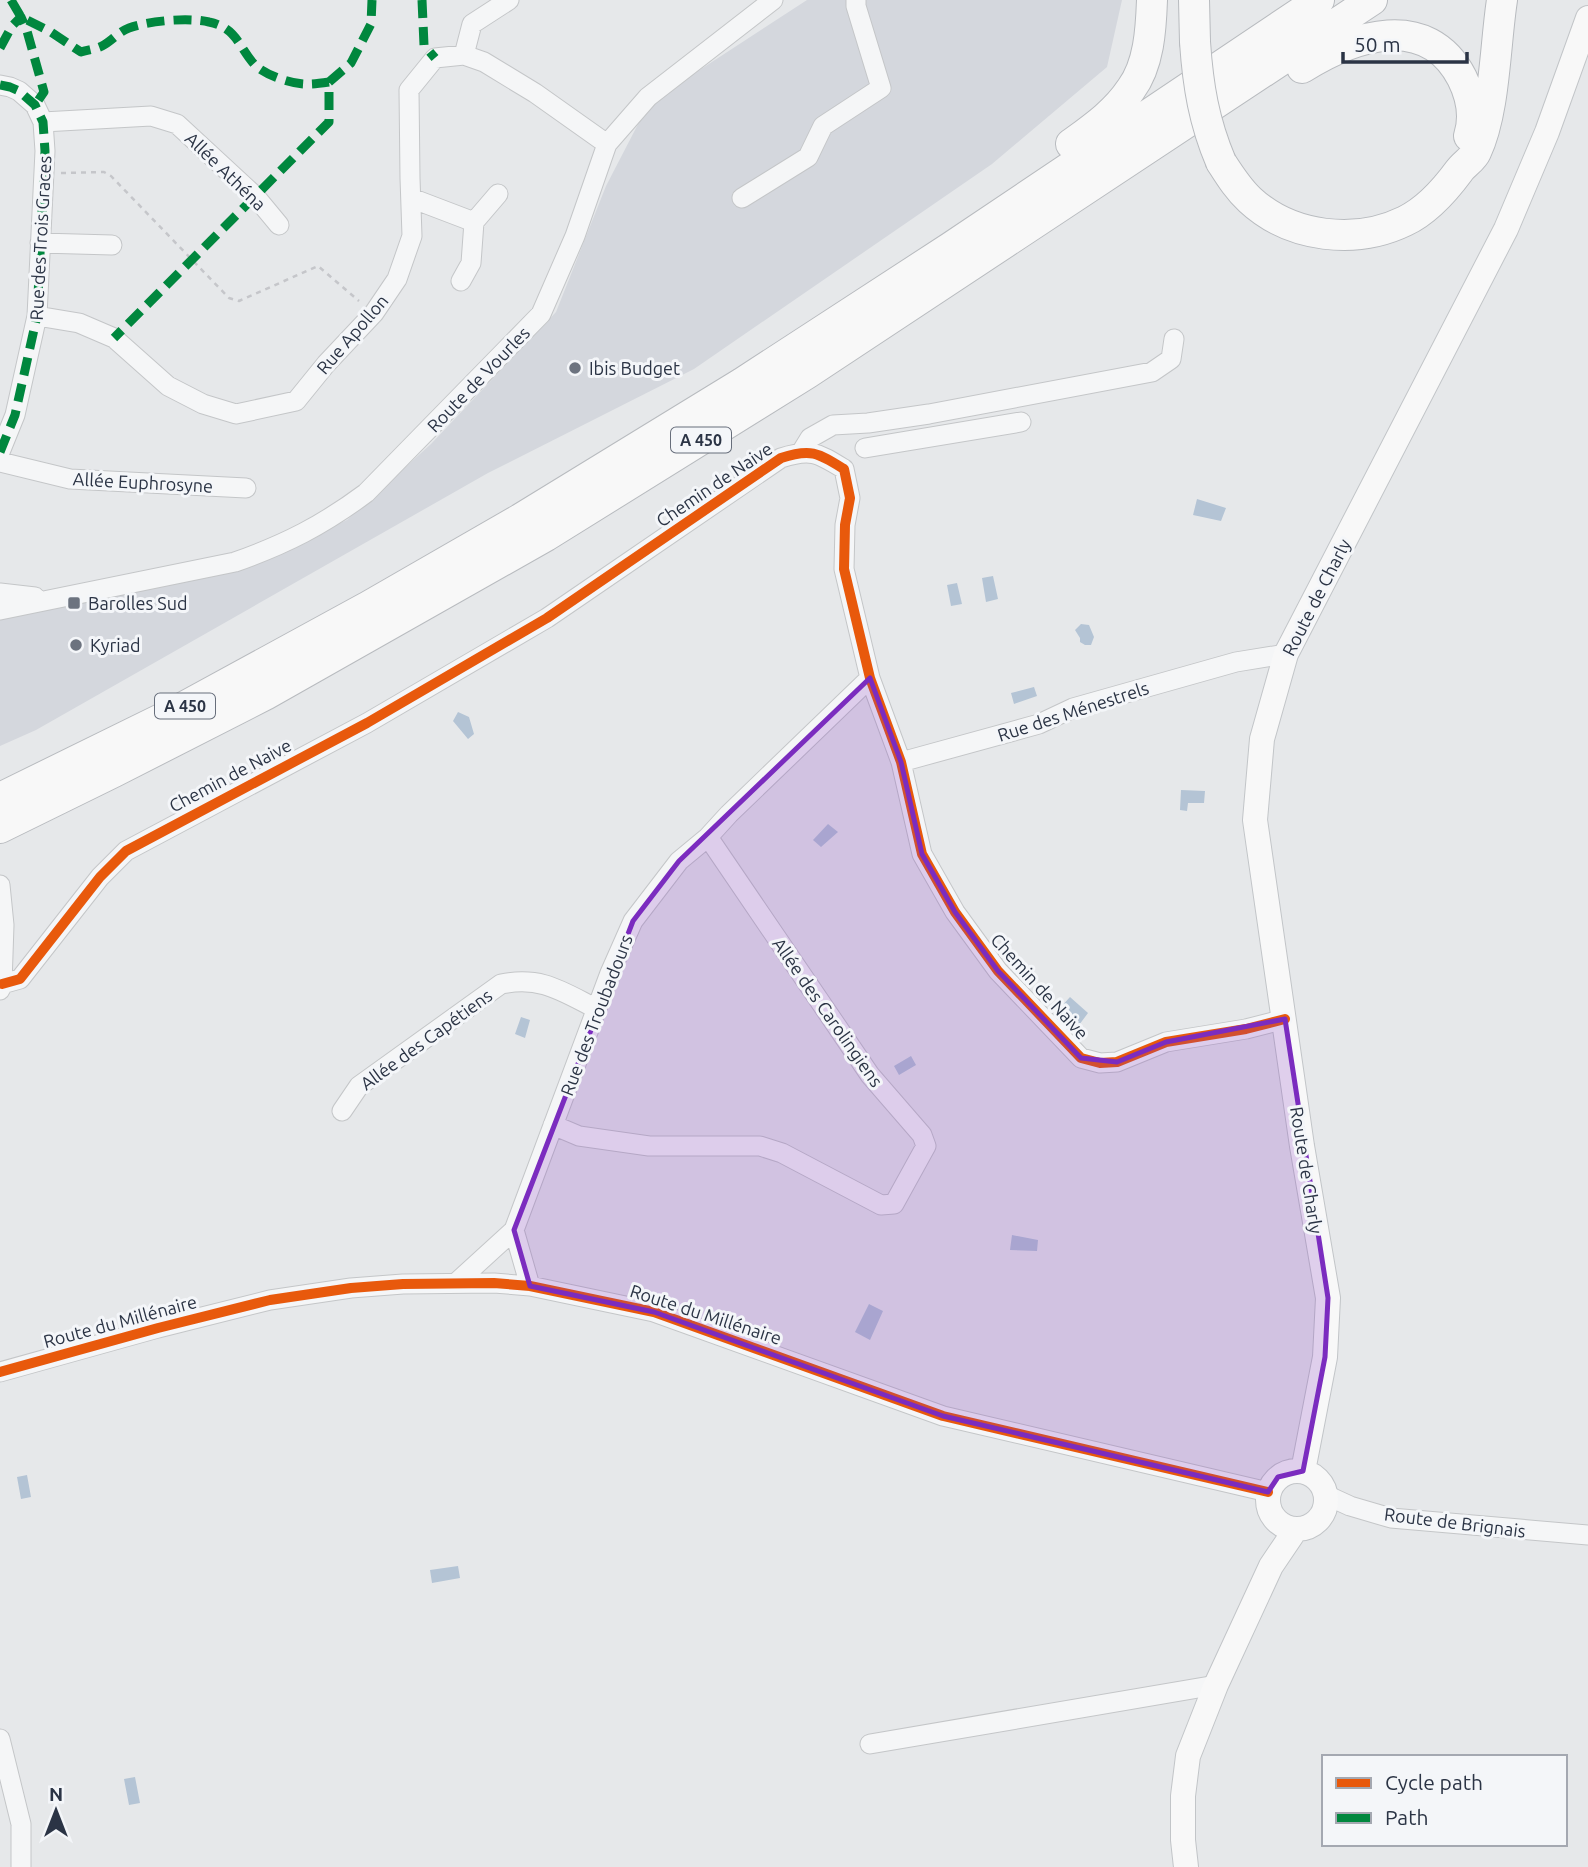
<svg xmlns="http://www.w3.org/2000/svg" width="1588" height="1867" font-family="Ubuntu,sans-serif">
<rect width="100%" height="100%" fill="#e6e8ea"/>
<path fill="#d4d7dd" d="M807,0H1122L1107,67L992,164L694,369L488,473L36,730L0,746V613L248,564L347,520L431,444L556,312L606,186L649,103Z"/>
<path fill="#b4c4d5" d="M1197,499L1226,508L1221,521L1193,515Z
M993,576L998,599L986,602L982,578Z
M957,583L962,604L951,606L947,585Z
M1081,624L1089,625L1094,637L1091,645H1085L1080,642V638L1075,630Z
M1034,687L1037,696L1014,704L1011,693Z
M458,712L469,717L474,734L468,739L453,721Z
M1181,790L1205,791L1204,803H1188L1187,811L1180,810Z
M828,824L838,832L821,847L813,840Z
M1070,997L1088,1013L1079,1025L1060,1008Z
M521,1017L530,1020L525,1038L515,1034Z
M911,1056L916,1065L899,1075L894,1066Z
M1012,1235L1038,1240L1037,1251L1010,1250Z
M869,1304L883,1311L870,1340L855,1332Z
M27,1475L31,1497L21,1499L17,1477Z
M458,1566L460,1578L432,1583L430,1570Z
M135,1777L140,1803L129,1805L124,1779Z"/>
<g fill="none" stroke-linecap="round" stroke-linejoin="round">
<defs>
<path id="minor" d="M464,55L472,24L509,0
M0,85L10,87L19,91L35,105L43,122L45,151L37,316L15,415L0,452
M43,122L151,116L177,124L255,196L279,225
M411,198L474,222L498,194
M742,198L808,157L823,126L881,88L856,6V0
M40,243L112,245
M461,281L471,263L474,222
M37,316L79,323L114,338L168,386L203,404L236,414L296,401L326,364L374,313L397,279L412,236L410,178L409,90L435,58L464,55L484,62L535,93L607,144
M865,448L1021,422
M802,451L810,438L833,425L868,423L929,414L1152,372L1171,359L1174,339
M0,462L70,479L246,488
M0,593L35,597
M0,610L235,562C286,544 323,525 366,493L541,314L575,236L607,144L648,97L773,0
M901,762L1039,724L1073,708L1236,662L1286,654
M0,885L4,925L2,984L0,990
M2,984L20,979L100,877L126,851L367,723L547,618L781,458C811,448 818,453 844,469L850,498L845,525L844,569L870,678L901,762L922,854L955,912L998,971L1081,1058L1100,1063L1117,1062L1166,1042L1246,1029L1285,1019
M342,1111L359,1086L501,984C542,976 561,991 597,1009
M553,1125L579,1136L649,1146H760L782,1153L881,1205L894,1204L926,1146L922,1135L870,1075L708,837
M514,1230L530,1286
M457,1282L514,1230L610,973L633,921L679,861L708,837L729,814L870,678
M0,1372L158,1328L270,1300L351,1288L403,1284L494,1283L530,1286L654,1312L943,1416L1268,1492
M1326,1495L1350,1506L1391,1518L1588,1535
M0,1739L21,1824V1867
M870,1744L1216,1685"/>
<path id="major" d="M1268 1500a29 29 0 1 1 58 0a29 29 0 1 1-58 0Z
M1303,1471L1325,1357L1328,1298L1302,1146L1255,820L1262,739L1286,654L1506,229L1547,132L1588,18
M1186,1867L1183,1840V1796L1188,1756L1216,1685L1271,1566L1296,1529"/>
<path id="highway" d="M1194,0L1195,42
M1302,68C1353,36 1427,10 1462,78C1471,96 1475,117 1469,136
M1071,144C1093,128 1116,112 1131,89C1149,65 1151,29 1152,0
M1221,162C1230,176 1238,189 1250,200C1291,238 1356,245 1405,221C1426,211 1445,190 1459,171C1464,164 1473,159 1476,152C1495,112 1495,45 1502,0
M0,798L169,715L367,607L520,519L742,383L951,247L1319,0
M0,828L114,772L265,695L546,536L808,373L1372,0"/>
</defs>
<use href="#minor" stroke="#c4c6c8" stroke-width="21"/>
<use href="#major" stroke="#c2c5c8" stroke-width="26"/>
<use href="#highway" stroke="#b8bbbf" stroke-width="32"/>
<path stroke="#c5c6ca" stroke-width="2.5" stroke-dasharray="5 5" stroke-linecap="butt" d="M61,173L104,172L111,176L229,298L239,301L318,266L359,301"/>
<use href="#minor" stroke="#f5f6f7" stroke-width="19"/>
<use href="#major" stroke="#f8f8f8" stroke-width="24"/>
<use href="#highway" stroke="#f8f8f8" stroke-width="30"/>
<defs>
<path id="highway-bridge" d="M1195,42C1198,86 1204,122 1221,162"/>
</defs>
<use href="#highway-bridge" stroke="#b8bbbf" stroke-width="32" stroke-linecap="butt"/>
<use href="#highway-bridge" stroke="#f8f8f8" stroke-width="30"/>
<path stroke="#00873e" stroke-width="9" stroke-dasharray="18 9" stroke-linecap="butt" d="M11,0L21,17L51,32L81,52C88,50 96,49 102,46C112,41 118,32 129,28C148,21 188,17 209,22C237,28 238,46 254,64C264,75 294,85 308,84C315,84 322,83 329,82V122L114,338
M422,0L424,45L435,58
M0,48L12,26L21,17L27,31L44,92L35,105
M329,82L351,63L371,24L372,0
M0,85L10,87L19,91L35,105L43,122L45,151L37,316L15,415L0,452"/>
<defs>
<path id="cycleway" d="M2,984L20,979L100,877L126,851L367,723L547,618L781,458C811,448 818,453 844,469L850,498L845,525L844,569L870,678L901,762L922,854L955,912L998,971L1081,1058L1100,1063L1117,1062L1166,1042L1246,1029L1285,1019
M0,1372L158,1328L270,1300L351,1288L403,1284L494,1283L530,1286L654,1312L943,1416L1268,1492"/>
</defs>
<use href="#cycleway" stroke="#f4f6f9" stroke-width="15"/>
<use href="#cycleway" stroke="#e8590c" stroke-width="10"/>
</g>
<path fill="#7b2cbf" fill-opacity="0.2" stroke="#7b2cbf" stroke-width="5" stroke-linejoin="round" d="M870,678L901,762L922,854L955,912L998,971L1081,1058L1117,1062L1166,1042L1285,1019L1328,1298L1325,1357L1303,1471L1278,1477L1268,1492L943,1416L654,1312L530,1286L514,1230L633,921L679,861Z"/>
<g fill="#6c737f" stroke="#f4f6f9" stroke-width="2.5">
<circle cx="575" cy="368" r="7"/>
<rect x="67" y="596" width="14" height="14" rx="3.5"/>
<circle cx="76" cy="645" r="7"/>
</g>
<g text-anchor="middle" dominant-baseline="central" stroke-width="6" stroke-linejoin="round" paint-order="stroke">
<g fill="#f4f6f9" stroke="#676e7b" stroke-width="2">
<rect x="671" y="427.5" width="60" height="25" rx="5"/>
<rect x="155" y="693.5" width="60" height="25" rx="5"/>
</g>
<g font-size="16" font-weight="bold" fill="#2b3445">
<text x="701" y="440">A 450</text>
<text x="185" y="706">A 450</text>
</g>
<g font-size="18" fill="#2b3445" stroke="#f4f6f9">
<text transform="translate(226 171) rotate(44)">Allée Athéna</text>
<text transform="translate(40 238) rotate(-87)">Rue des Trois Graces</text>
<text transform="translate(352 334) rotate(-49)">Rue Apollon</text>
<text transform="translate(478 379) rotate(-46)">Route de Vourles</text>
<text transform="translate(143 482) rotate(3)">Allée Euphrosyne</text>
<text transform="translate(714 484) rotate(-34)">Chemin de Naive</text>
<text transform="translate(1316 597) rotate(-63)">Route de Charly</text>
<text transform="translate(1073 711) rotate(-18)">Rue des Ménestrels</text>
<text transform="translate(230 775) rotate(-28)">Chemin de Naive</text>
<text transform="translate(1040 986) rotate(48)">Chemin de Naive</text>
<text transform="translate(828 1012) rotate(55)">Allée des Carolingiens</text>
<text transform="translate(596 1015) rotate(-69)">Rue des Troubadours</text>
<text transform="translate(426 1039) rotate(-36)">Allée des Capétiens</text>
<text transform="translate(1307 1170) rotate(81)">Route de Charly</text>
<text transform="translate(706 1314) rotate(18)">Route du Millénaire</text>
<text transform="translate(120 1321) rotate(-15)">Route du Millénaire</text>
<text transform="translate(1455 1522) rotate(7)">Route de Brignais</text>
</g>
<g font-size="18" fill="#2b3445" stroke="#f4f6f9" text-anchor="start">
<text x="589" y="368">Ibis Budget</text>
<text x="88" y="603">Barolles Sud</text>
<text x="90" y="645">Kyriad</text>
</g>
</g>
<rect x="1322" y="1755" width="245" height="91" fill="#f4f6f9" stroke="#a4a8b1" stroke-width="2"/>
<rect x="1336" y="1778" width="35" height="10" fill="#e8590c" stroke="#a4a8b1" stroke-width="2"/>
<text x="1385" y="1790" font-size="21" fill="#2b3445">Cycle path</text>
<rect x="1336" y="1813" width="35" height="10" fill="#00873e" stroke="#a4a8b1" stroke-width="2"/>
<text x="1385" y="1825" font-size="21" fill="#2b3445">Path</text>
<g transform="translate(56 1811)" stroke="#f4f6f9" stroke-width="5" paint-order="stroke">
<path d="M0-5L12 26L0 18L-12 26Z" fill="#2b3445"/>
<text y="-10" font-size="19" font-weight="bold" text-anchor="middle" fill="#2b3445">N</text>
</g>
<path d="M1343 52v10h124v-10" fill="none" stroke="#2b3445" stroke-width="3.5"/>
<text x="1354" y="52" font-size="21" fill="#2b3445" stroke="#f4f6f9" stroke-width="5" paint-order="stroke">50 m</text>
</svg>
